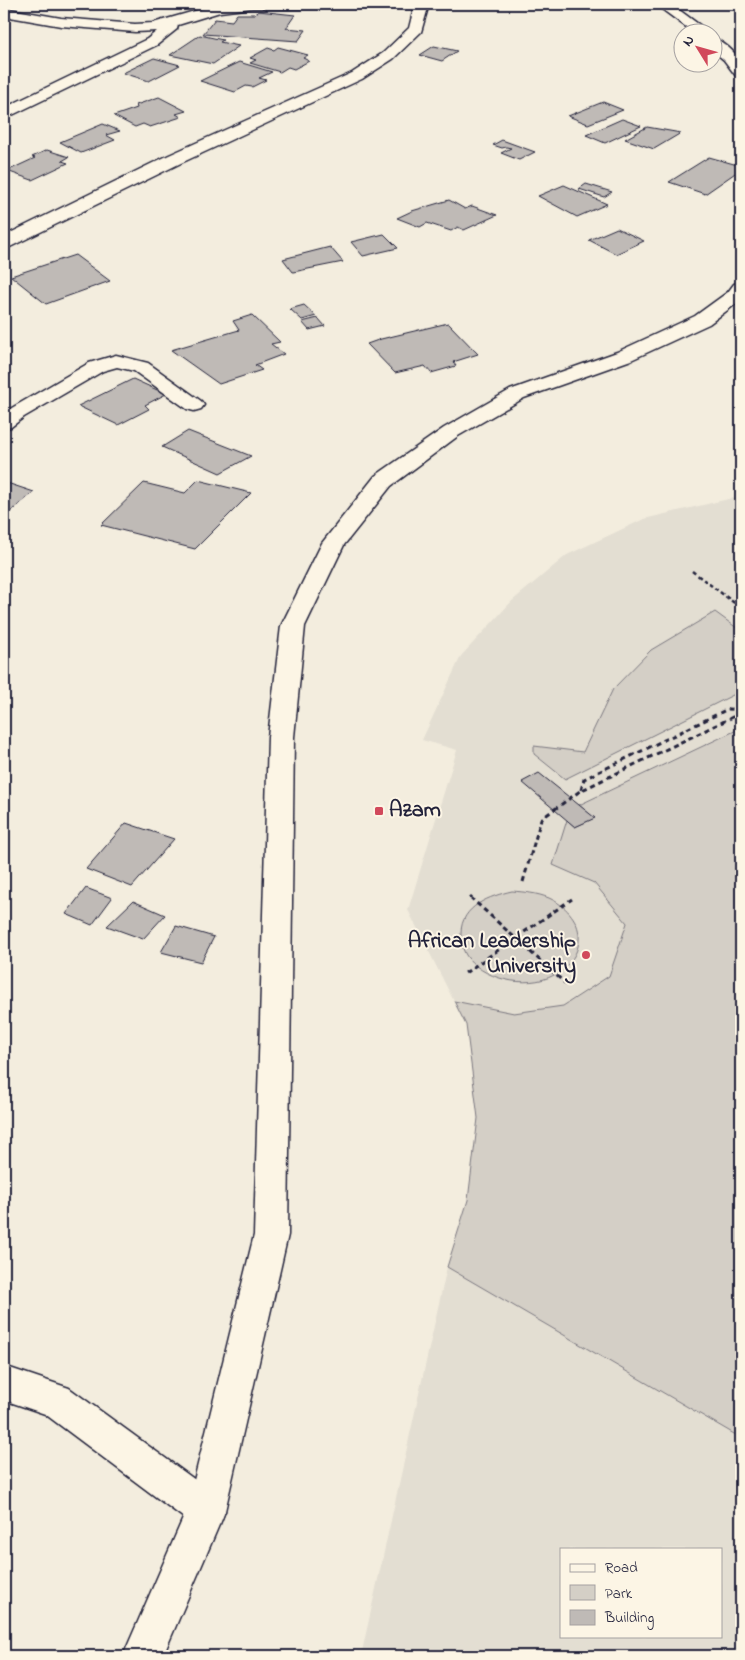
<svg xmlns="http://www.w3.org/2000/svg" width="745" height="1660" font-family="'Indie Flower',sans-serif">
<rect width="100%" height="100%" fill="#f3edde"/>
<filter id="ink" filterUnits="userSpaceOnUse"><feTurbulence type="fractalNoise" baseFrequency=".02" numOctaves="2"/><feDisplacementMap in="SourceGraphic" scale="10" xChannelSelector="R" yChannelSelector="G"/><feConvolveMatrix kernelMatrix="1 2 1 2 8 2 1 2 1" color-interpolation-filters="sRGB"/></filter>
<g filter="url(#ink)">
<path fill="#e3ded2" fill-rule="evenodd" d="M741,496V1656H361L447,1267L468,1200L478,1118L466,1025L408,910L457,750L422,740L461,656L512,601L567,555L644,519ZM561,1549H721V1636H561Z"/>
<path fill="#d4cfc6" stroke="#7b7880" d="M715,612L741,631V691L565,779L534,754V746L583,752L613,689L651,650Z
M741,728V1438L447,1267L468,1200L478,1118L466,1025L454,1001L514,1013L563,1006L609,976L627,923L594,883L553,865L567,820L575,827L594,818L579,805Z
M512,891C524,892 537,893 549,898C584,914 590,950 559,972C534,990 487,982 468,958C462,950 461,942 461,933C461,906 490,896 512,891Z"/>
<path fill="#bfbab6" stroke="#22223b" d="M259,11L295,15L286,28L306,30L298,41L203,34L215,19L232,21L237,14H254Z
M200,35L223,40L220,42L239,46L213,64L170,55Z
M434,46L457,51L442,61L420,55Z
M278,47L308,55L303,58L309,61L294,69L288,67L280,72L250,63L256,60L250,58L268,48L274,50Z
M154,58L180,65L149,81L123,73Z
M239,62L272,72L259,78L266,80L252,87L246,86L235,92L200,81Z
M159,97L186,111L176,114L181,117L150,127L143,124L135,127L114,116L137,108L136,105Z
M603,102L623,110L588,124L568,116Z
M622,119L641,126L605,143L586,135Z
M103,124L120,131L106,135L115,140L81,153L60,142Z
M647,127L681,133L654,149L625,139Z
M502,140L535,152L519,160L501,153L511,148L506,147L502,148L493,145Z
M47,150L69,157L62,161L68,163L32,180L7,171L35,158L32,157Z
M709,157L741,166V169L705,194L669,182Z
M586,184L612,192L604,197L579,189Z
M564,185L607,204L577,217L538,196Z
M449,200L465,209L472,206L497,215L464,230L458,227L451,231L427,223L420,227L397,218L412,211Z
M617,228L644,241L616,254L589,240Z
M384,234L398,248L363,256L351,242Z
M330,247L343,262L293,272L283,259Z
M75,255L110,281L46,304L11,276Z
M304,305L316,316L302,320L290,309Z
M252,315L280,342L271,344L284,354L255,365L262,370L219,384L171,350L239,330L233,321Z
M318,318L325,326L309,330L302,322Z
M448,323L478,354L453,362L456,366L431,373L425,366L395,373L367,344L381,339Z
M133,379L166,394L145,405L149,409L118,425L78,406Z
M188,431L251,456L220,473L162,447Z
M198,480L251,493L195,549L101,525L144,483L185,493Z
M4,482L34,492L4,517L11,520L4,525Z
M539,773L579,805L595,818L575,827L522,782Z
M126,823L174,839L132,887L86,869Z
M86,888L112,898L92,925L66,914Z
M133,901L165,915L143,939L107,926Z
M176,926L214,937L201,962L161,952Z"/>
<g fill="none" stroke-linecap="round" stroke-linejoin="round">
<defs>
<path id="street" d="M219,4H429L421,32L393,59L362,79L181,163L10,247L4,248V236L169,155L352,73L383,53L409,28L414,8H252L220,12L178,25L177,29L157,45L4,119V108L147,39L157,31L135,32L61,26L4,16V8L61,18L135,24L153,23Z
M116,355L148,363L201,401L204,405L201,409L194,411L187,409L134,371L117,367L103,371L24,417L11,427L4,429V413L10,409L89,363Z
M4,1366L69,1388L220,1498L225,1511L220,1524L206,1530L192,1524L45,1414L4,1400Z"/>
<path id="secondary" d="M655,4H671L709,32H693Z
M712,38C722,40 736,53 740,61C742,66 741,73 741,78L736,76L724,60L712,50Z
M741,282V300L709,324L631,360L524,398L458,436L391,486L344,545L305,626L294,737L288,1235L225,1511L163,1656H123L187,1509L254,1235L268,737L281,626L322,543L375,476L444,428L510,390L617,352L695,316L728,292L734,284Z"/>
</defs>
<use href="#street" stroke="#22223b" stroke-width="3"/>
<use href="#secondary" stroke="#22223b" stroke-width="3"/>
<path stroke="#22223b" stroke-width="2.5" stroke-dasharray="4 3" stroke-linecap="butt" d="M692,571L741,608"/>
<path stroke="#22223b" stroke-width="3" stroke-dasharray="5 4" stroke-linecap="butt" d="M581,790L584,779L728,709L741,710
M523,882L541,819L580,791L741,713
M470,897L567,985
M465,973L572,899"/>
<use href="#street" fill="#fcf5e5" fill-rule="evenodd"/>
<use href="#secondary" fill="#fcf5e5" fill-rule="evenodd"/>
</g>
</g>
<g fill="#d1495b" stroke="#fcf5e5" stroke-width="2">
<rect x="374" y="806" width="10" height="10" rx="2.5"/>
<circle cx="586" cy="955" r="5"/>
</g>
<g text-anchor="middle" dominant-baseline="central" stroke-width="4" stroke-linejoin="round" paint-order="stroke">
<g font-size="22" font-weight="bold" fill="#22223b" stroke="#fcf5e5" text-anchor="start">
<text x="389" y="811">Azam</text>
<text x="576" y="942" text-anchor="end">African Leadership<tspan x="576" dy="25">University</tspan></text>
</g>
</g>
<rect width="745" height="1660" fill="none" stroke="#fcf5e5" stroke-width="20"/>
<rect x="10" y="10" width="725" height="1640" fill="none" stroke="#22223b" stroke-width="2" filter="url(#ink)"/>
<rect x="560" y="1548" width="162" height="90" fill="#fcf5e5" stroke="#a5a1a1"/>
<rect x="570" y="1564" width="25" height="8" fill="#fcf5e5" stroke="#a5a1a1"/>
<text x="605" y="1572" font-size="15" fill="#22223b">Road</text>
<rect x="570" y="1585" width="25" height="15" fill="#d4cfc6" stroke="#a5a1a1"/>
<text x="605" y="1598" font-size="15" fill="#22223b">Park</text>
<rect x="570" y="1610" width="25" height="15" fill="#bfbab6" stroke="#a5a1a1"/>
<text x="605" y="1622" font-size="15" fill="#22223b">Building</text>
<g transform="translate(698 48) rotate(307)"><circle r="24" fill="#fcf5e5" stroke="#a5a1a1"/>
<path d="M0-4L9 19L0 12L-9 19Z" fill="#d1495b"/>
<text y="-8" font-size="14" font-weight="bold" text-anchor="middle" fill="#22223b">N</text>
</g>
</svg>
